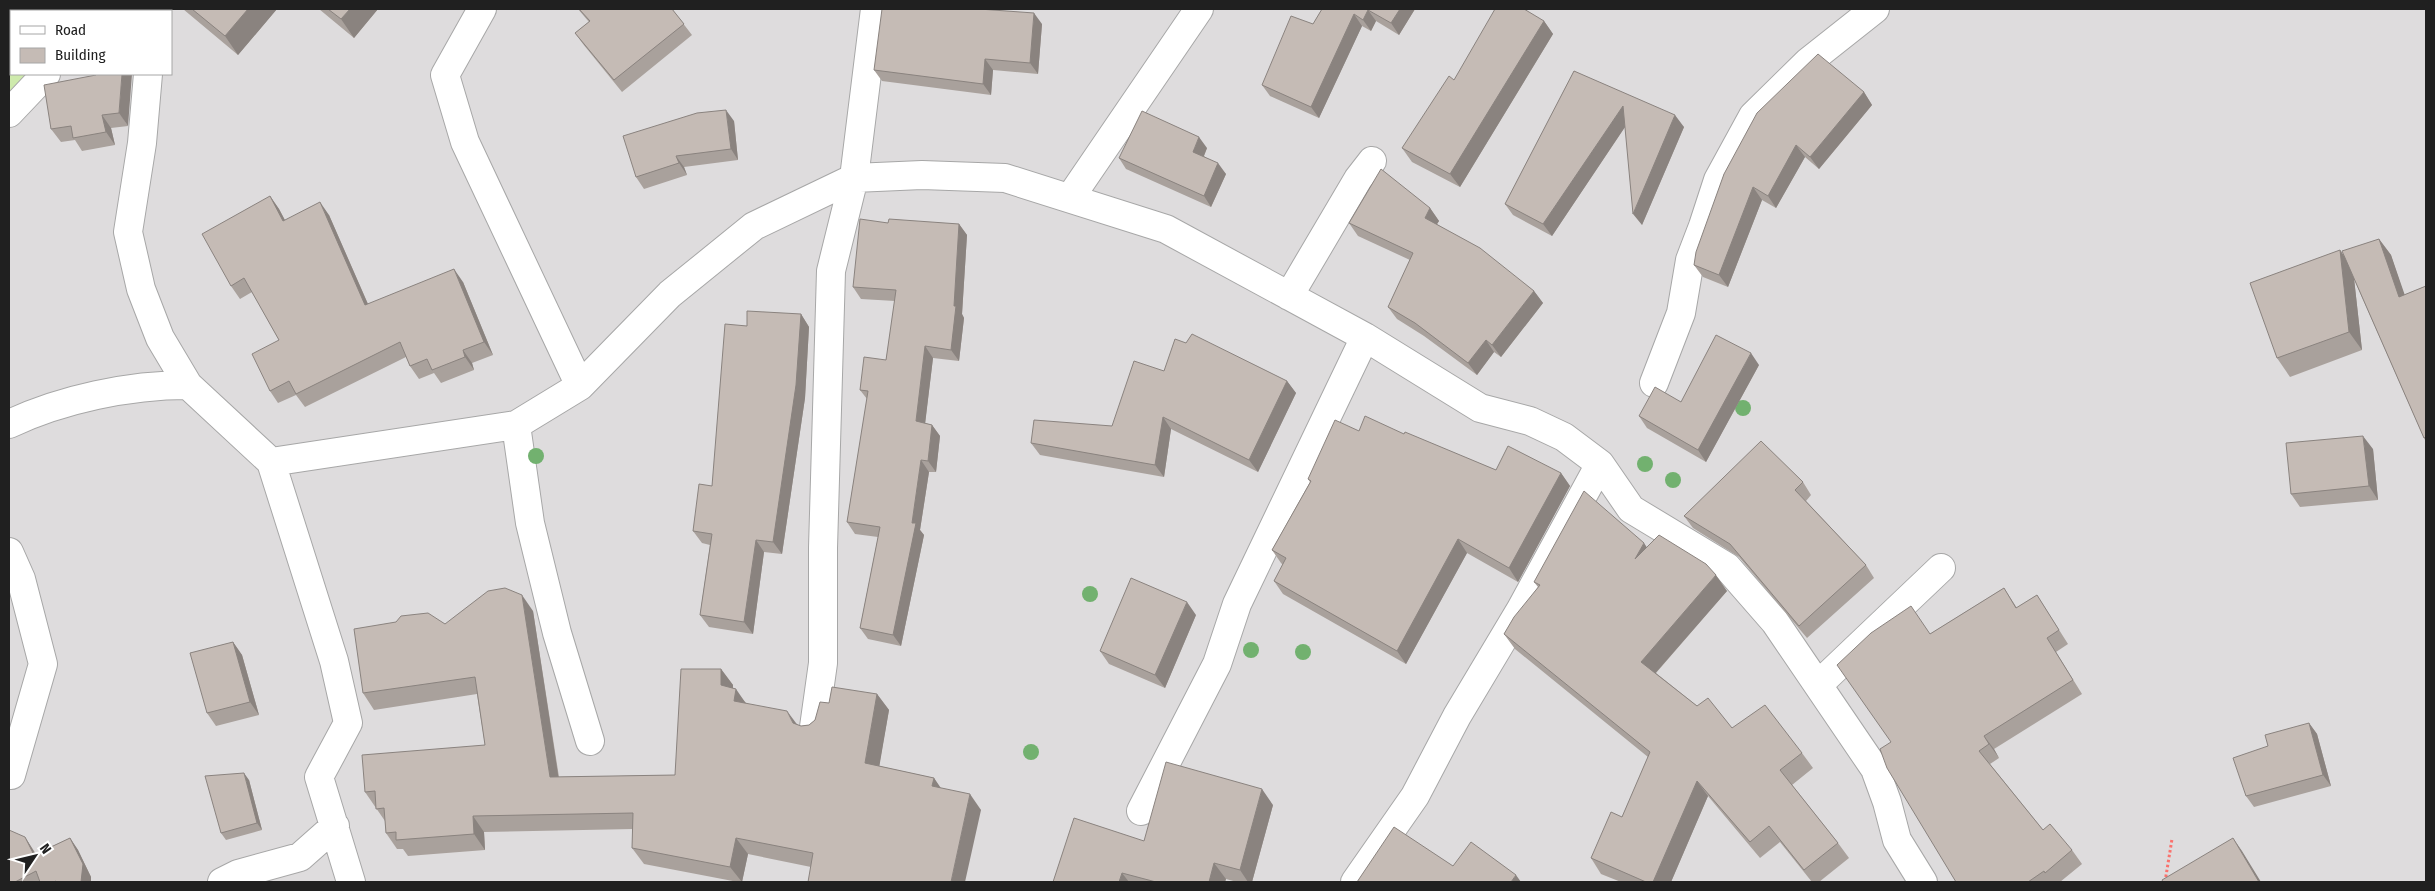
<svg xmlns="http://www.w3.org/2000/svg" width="2435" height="891" font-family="'Fira Sans Condensed',sans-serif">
<rect width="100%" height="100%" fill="#f0ece6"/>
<path fill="#dedcdd" d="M108,9H2426V882H9V112L48,74H171V11H106Z"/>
<path fill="#ceeaac" d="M9,9H98L96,11H11V74H35L9,101Z"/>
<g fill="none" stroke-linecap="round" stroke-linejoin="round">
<defs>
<path id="minor" d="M146,9V11
M482,9L445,75L465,142L580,386
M104,11L107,9
M148,74L142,143L128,232L141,289L160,338L188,385
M9,113L46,74
M1070,198L1199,9
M1289,296L1358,179L1372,161
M1654,383L1681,313L1690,260L1703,226L1718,180L1753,116L1808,62L1875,9
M9,424C62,399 129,385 188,385L271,462L516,425L580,386L670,294L754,226L854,178L922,175L1005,178L1166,229L1365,337L1480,408L1530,421L1564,437L1600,464L1631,509L1727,567L1775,622L1875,769L1887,802L1897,840L1923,882
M516,425L530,523L557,633L590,741
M271,462L334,661L348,723L319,777L351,882
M9,552L21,579L43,664L11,775
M1819,684L1941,568
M814,727L823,663V548L831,271L854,178L875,9
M1141,811L1217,664L1237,604L1365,337
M222,882L238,874L300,857L335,826
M1355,882L1415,796L1457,716L1521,609L1600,464"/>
</defs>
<use href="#minor" stroke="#a7a7a7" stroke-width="30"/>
<path stroke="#fa726d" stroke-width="3" stroke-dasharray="2.5 2.5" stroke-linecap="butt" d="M2165,882L2172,839"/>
<use href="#minor" stroke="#fff" stroke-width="28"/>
</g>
<g fill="#72b16f">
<circle cx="1743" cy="408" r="8"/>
<circle cx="536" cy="456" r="8"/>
<circle cx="1645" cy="464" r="8"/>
<circle cx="1673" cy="480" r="8"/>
<circle cx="1090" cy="594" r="8"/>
<circle cx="1251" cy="650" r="8"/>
<circle cx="1303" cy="652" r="8"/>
<circle cx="1031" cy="752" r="8"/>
</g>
<path fill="#a9a19c" d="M183,9H277L238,55Z
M319,9H378L354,38Z
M578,9H672L692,35L622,92L583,44L575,33L589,22Z
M1322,9H1415L1399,35L1376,21L1371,31L1362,26L1319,118L1270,96L1262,85L1313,24Z
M1544,21L1553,34L1460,187L1412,162L1402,148L1454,80Z
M1042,24L1038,74L993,70L991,95L882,81L874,70Z
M1574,71L1684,127L1642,225L1625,127L1552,236L1513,215L1505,204Z
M96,75L128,126L111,128L115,145L82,151L75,140L61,142L51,129Z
M1864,92L1872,105L1819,169L1805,157L1776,208L1762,200L1728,287L1703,277L1694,265L1724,174Z
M734,121L738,160L684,167L687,175L644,189L636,177Z
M1207,148L1204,156L1226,174L1211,207L1126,169L1119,158Z
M270,196L279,209L285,220L329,215L368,304L463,282L493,355L472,363L474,370L441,383L434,373L419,379L410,366L406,357L305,407L296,395L278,403L270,391L279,340L252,292L240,299L231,286Z
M1430,208L1439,221L1437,224L1534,291L1543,303L1501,357L1494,352L1477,375L1424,336L1397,319L1388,307L1410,260L1358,236L1349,223Z
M888,223L959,224L967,235L962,314L964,318L959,361L933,358L925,423L932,425L940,436L936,472H929L920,530L924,535L901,646L868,639L860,628L878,537L855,534L847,522L867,399L860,390L886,360L895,301L861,299L853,287Z
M2379,239L2391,255L2404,295L2426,286V442L2424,438L2354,279L2362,350L2290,377L2277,358L2340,250L2344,256Z
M801,314L809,327L805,398L782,554L764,552L753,634L709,627L700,615L710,545L702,543L693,531L712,486L747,326Z
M1759,365L1706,462L1647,428L1639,416L1681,402Z
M1164,371L1287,381L1296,393L1258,472L1171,429L1164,477L1040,455L1031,443L1112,426Z
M1359,431L1404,434L1496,470L1561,473L1570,486L1518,582L1467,553L1406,664L1283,594L1274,581L1283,565L1281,563L1272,550L1310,482L1308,479Z
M2373,449L2378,500L2300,507L2291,494Z
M1803,482L1811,495L1806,501L1866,565L1874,578L1807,638L1739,557L1693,528L1684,516Z
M1647,548L1727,591L1656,673L1697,706L1732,728L1802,753L1813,768L1792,785L1838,843L1849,858L1819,882H1812L1780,842L1760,858L1708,796L1671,882H1621L1601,874L1591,858L1622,817L1648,757L1515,649L1504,634L1538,587L1534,582Z
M2004,588L2017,608L2037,595L2068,644L2056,652L2082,694L1994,749L1999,758L1990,764L2043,830L2072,850L2082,864L2060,882H1956L1891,742L1930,634Z
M533,611L559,777L675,775L721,669L733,685V688L746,703L801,726L809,725L815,720L829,703L877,694L889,710L879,766L934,778L940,788L981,810L811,867L748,854L742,882H738L644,864L632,848L633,829L484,832L485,850L408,856L403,849H397L386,833L385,821L365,792L485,745L477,694L374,710L363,693L445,624Z
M1196,615L1165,688L1109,664L1100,651Z
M233,642L242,655L259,715L216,726L207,713Z
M2309,723L2317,734L2331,786L2254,807L2246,796L2268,746Z
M249,780L262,830L226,840L221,833Z
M1273,805L1252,882H1237L1226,879L1225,882H1053L1144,841Z
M25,837L36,854L70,838L78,850L91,877V882H9Z"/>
<path fill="#8a837f" d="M248,9H277L238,55L225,36Z
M350,9H378L354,38L341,19Z
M1400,9H1415L1399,35L1391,23Z
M1368,10L1376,21L1371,31L1363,20Z
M1034,13L1042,24L1038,74L1030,63Z
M1354,14L1362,26L1319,118L1311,107Z
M1544,21L1553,34L1460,187L1450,174Z
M985,59L993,70L991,95L983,84Z
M122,74H132L128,126L119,113Z
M1864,92L1872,105L1819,169L1810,157Z
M1623,106L1631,118L1552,236L1543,224Z
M726,110L734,121L738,160L731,149Z
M102,115L111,128L115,145L106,132Z
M1675,115L1684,127L1642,225L1633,214Z
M1199,137L1207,148L1201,163L1193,152Z
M1796,145L1805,157L1776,208L1768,196Z
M676,156L684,167L687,175L679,163Z
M1218,163L1226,174L1211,207L1204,196Z
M1753,187L1762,200L1728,287L1719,275Z
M270,196L279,209L292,234L283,221Z
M320,202L329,215L374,318L365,305Z
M1430,208L1439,221L1433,230L1425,218Z
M959,224L967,235L962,314L964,318L959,361L951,350Z
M2379,239L2391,255L2411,313L2399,297Z
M2340,250L2353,269L2362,350L2349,332Z
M454,269L463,282L493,355L484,342Z
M1534,291L1543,303L1501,357L1492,345Z
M801,314L809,327L805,398L782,554L773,542Z
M1486,340L1494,352L1477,375L1468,363Z
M925,346L933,358L924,433L916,421Z
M463,350L472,363L474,370L465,357Z
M1751,353L1759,365L1706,462L1698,450Z
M1287,381L1296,393L1258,472L1249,460Z
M1163,417L1171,429L1164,477L1155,465Z
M932,425L940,436L936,472L928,461Z
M2363,436L2373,449L2378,500L2369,486Z
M921,460L929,472L920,530L924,535L901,646L893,635L912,523Z
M1561,473L1570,486L1518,582L1509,568Z
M1458,539L1467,553L1406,664L1397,651Z
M756,540L764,552L753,634L744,622Z
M1644,543L1654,558L1635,559Z
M1716,575L1727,591L1652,677L1641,662Z
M522,595L533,611L561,794L550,777Z
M1187,602L1196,615L1165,688L1155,675Z
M233,642L242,655L259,715L250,702Z
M721,669L733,685L732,702L721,685Z
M736,689L747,705L734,701Z
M877,694L889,710L877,780L865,763Z
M787,711L799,727L793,723Z
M2309,723L2317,734L2331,786L2323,775Z
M1984,736L1994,749L1999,758L1989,744Z
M244,773L249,780L262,830L257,823Z
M934,778L945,794L932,786Z
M1697,781L1708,796L1671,882H1653Z
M1262,789L1273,805L1252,882H1248L1240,870Z
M970,794L981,810L965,882H951Z
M473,816L484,832L485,850L474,834Z
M25,837L33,850L42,868L34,855Z
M70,838L78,850L91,877V882H81Z
M736,838L748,854L742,882L730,867Z
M2233,838L2242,851L2261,882H2259Z
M1214,863L1226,879L1225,882H1209Z
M1122,873L1129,882H1119Z
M1516,875L1521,882H1511Z"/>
<path fill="#c5bbb5" stroke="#8a837f" d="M192,9H248L225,36Z
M328,9H350L341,19Z
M579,9H672L684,24L614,80L575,33L590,21Z
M882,9H979L1034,13L1030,63L985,59L983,84L874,70Z
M1322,9H1400L1391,23L1368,10L1363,20L1354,14L1311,107L1262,85L1291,16L1313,24Z
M1495,9H1524L1544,21L1450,174L1402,148L1449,76L1454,80Z
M1818,54L1864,92L1810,157L1796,145L1768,196L1753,187L1719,275L1694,265L1696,252L1724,174L1757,113Z
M1574,71L1675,115L1633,214L1623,106L1543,224L1505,204Z
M96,74H122L119,113L102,115L106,132L73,138L71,126L51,129L44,85L96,75Z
M726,110L731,149L676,156L679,163L636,177L623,136L697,113Z
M1142,111L1199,137L1193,152L1218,163L1204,196L1119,158Z
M1381,169L1430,208L1425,218L1480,248L1534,291L1492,345L1486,340L1468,363L1415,323L1388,307L1413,253L1349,223Z
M270,196L283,221L320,202L365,305L454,269L484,342L463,350L465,357L432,370L427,359L410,366L400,342L296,394L289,381L270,391L252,354L279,340L244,278L231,286L202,234Z
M860,219L888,223L889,219L959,224L954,306H956L951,350L925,346L916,421L932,425L928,461L921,460L912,523H916L893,635L860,628L880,527L847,522L868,391L860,390L864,357L886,360L896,290L853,287Z
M2379,239L2399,297L2426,286V437L2424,438L2342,251Z
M2340,250L2349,332L2277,358L2250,283Z
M747,311L801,314L796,385L773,542L756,540L744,622L700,615L712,534L693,531L699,484L712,486L725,324L747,326Z
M1192,334L1287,381L1249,460L1163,417L1155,465L1031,443L1034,420L1112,426L1134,361L1164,371L1175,339L1186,343Z
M1716,335L1751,353L1698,450L1639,416L1655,387L1681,402Z
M1365,416L1404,434L1405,432L1496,470L1508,446L1561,473L1509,568L1458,539L1397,651L1274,581L1286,558L1272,550L1311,481L1308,479L1335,420L1359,431Z
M2363,436L2369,486L2291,494L2286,443Z
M1761,441L1803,482L1795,490L1866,565L1799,626L1730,544L1684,516Z
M1584,491L1644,543L1635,559L1659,535L1706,564L1716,575L1641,662L1697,706L1708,698L1732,728L1765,705L1802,753L1780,770L1838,843L1804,870L1769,826L1750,842L1697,781L1653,882H1646L1591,858L1611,812L1622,817L1650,752L1504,634L1514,617L1540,585L1534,582Z
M1131,578L1187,602L1155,675L1100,651Z
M505,588L522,595L550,777L675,775L681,669H721V685L736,689L734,701L787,711L793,723L801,726L809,725L815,720L820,702L829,703L832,687L877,694L865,763L934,778L932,786L970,794L951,882H808L813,853L736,838L730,867L632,848L633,813L473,816L474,834L396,840V832L386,833L384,808L376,809L375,791L365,792L362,755L485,745L475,677L363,693L354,629L396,622L401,616L428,613L445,624L488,591Z
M2004,588L2016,608L2037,595L2059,630L2047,638L2073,680L1984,736L1989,744L1979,751L2043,830L2050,824L2072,850L2045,873L2044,871L2028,882H1956L1887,768L1880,749L1891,742L1837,665L1871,633L1911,606L1930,634Z
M233,642L250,702L207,713L190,653Z
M2309,723L2323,775L2246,796L2233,758L2268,746L2265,735Z
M1166,762L1262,789L1240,870L1214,863L1209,882H1156L1122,873L1119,882H1053L1074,818L1144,841Z
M244,773L257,823L221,833L205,776Z
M1394,827L1453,866L1471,842L1516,875L1511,882H1357Z
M9,830L25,837L34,855L70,838L83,864L81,882H57L56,881L54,882H40L36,871L15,882H9Z
M2233,838L2259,882H2163L2162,880Z"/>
<rect width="2435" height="891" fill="none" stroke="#202020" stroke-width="20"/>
<rect x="10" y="10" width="162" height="65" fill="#ffffff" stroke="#a6a6a6"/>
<rect x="20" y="26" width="25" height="8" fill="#ffffff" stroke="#a6a6a6"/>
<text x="55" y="35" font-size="15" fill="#202020">Road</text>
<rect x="20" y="48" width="25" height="15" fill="#c5bbb5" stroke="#a6a6a6"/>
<text x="55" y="60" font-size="15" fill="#202020">Building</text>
<g transform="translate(35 856) rotate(55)" stroke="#ffffff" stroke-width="4" paint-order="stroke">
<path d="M0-4L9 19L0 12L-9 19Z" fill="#202020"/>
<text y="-8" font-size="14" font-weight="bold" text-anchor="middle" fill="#202020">N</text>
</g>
</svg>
